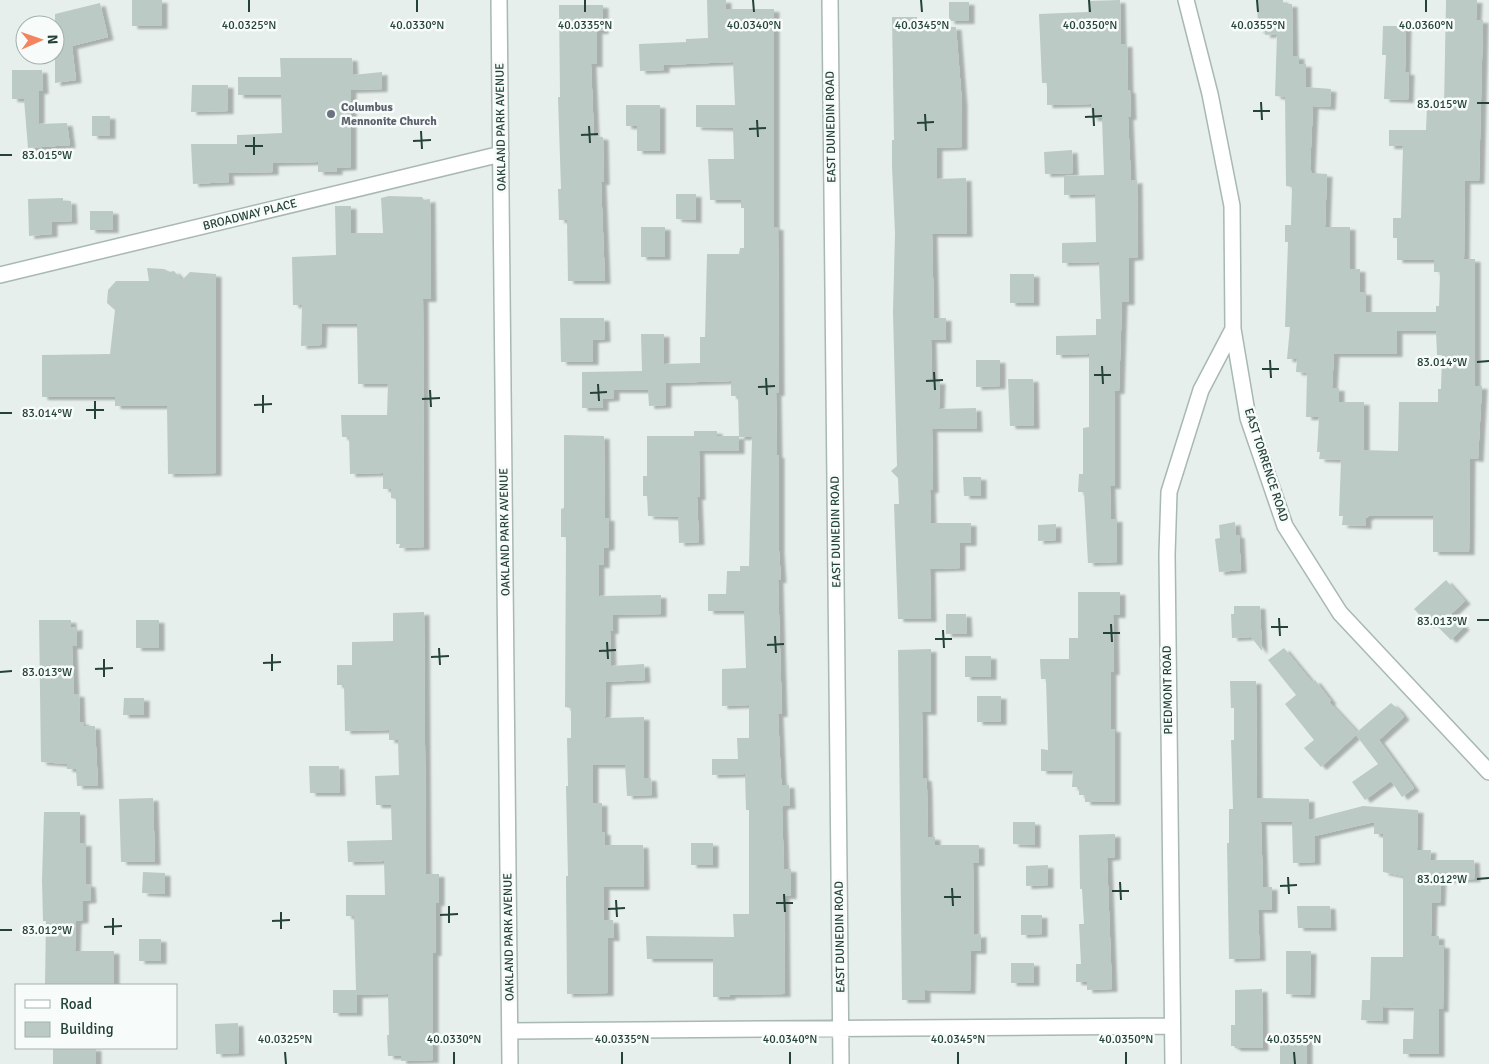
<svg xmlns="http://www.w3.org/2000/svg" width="1489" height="1064" font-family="Signika,sans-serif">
<defs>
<filter id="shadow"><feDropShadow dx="5.5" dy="3" stdDeviation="1" flood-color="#0004"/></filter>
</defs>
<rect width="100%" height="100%" fill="#e6efeb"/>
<path fill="#bbcac4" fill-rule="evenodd" filter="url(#shadow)" d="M132,0H162V26H132Z
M707,0H726V9H774V227H778L779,393H776L777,455H779V551L781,580H778L782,714H778L781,778L782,785H789L790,806H783L782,809L784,869H791V896H784L785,994L730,995V997H713V959H647L646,936L734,937L733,914H749V810H746L745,774L712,775V759H738L737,738H749V705L722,706V669L746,668L744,611H708V594H726L727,571H740V566H749L752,437H739V451H699L700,497H697L699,542L679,543L678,517L648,516L647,496H643V476H647V436H694V431H717V436H739L738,396H731V381L666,383V405L649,406L648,390H614V398L603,399V408H582V372L642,371L641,334H664V364L700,363V337H705L707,254H739L740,248H744V208H741V200H710L708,159H734L733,128L696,127V105H735L733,62L664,65V70L640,71L639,44L686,42V39L708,38Z
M1120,0L1121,44H1127L1128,90H1130L1131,117H1128L1131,181L1137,180L1138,257L1129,258V302H1122L1119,391H1115V486H1110L1111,519H1117V562L1088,563L1084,492H1078L1079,474H1083V428L1089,427V354L1056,355V336L1096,335V319H1101L1099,262L1062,263V243L1096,242L1095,194L1064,195V176L1104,175L1102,118H1092L1091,104L1047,105V83H1042L1039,14L1088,12V1Z
M1257,0H1283V4H1292L1293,56H1299V64H1306V87L1331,89L1330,107L1313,106L1310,169L1312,173L1327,174L1325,227H1350V269H1360V292H1366V312H1436V306H1439L1440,272H1434V260H1397V238H1393V218H1401L1403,146H1389V130H1426L1427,105L1444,106L1446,0H1477L1476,20H1483L1479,181H1465L1464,259H1475V386H1482L1478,459L1470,458L1469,552H1433V516H1369L1366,518V526L1342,525L1343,516H1339L1341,460L1319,459L1320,452H1317L1319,417H1306L1307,373L1296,372L1297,359H1287L1290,327H1285L1288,242H1285V225H1291L1292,187L1286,186L1285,97L1275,96L1277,34L1265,35L1264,29L1258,30ZM1397,331H1436L1437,355H1442L1441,389H1438V402H1399L1398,451L1364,450V402H1339V388H1332L1334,354H1397Z
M949,2H969V21H949Z
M100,3L108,37L72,46L76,80L55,83V14Z
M559,5H603V31H597V64H591L594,136L603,137L604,182H601L605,281H568L567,220H559L558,189H561L558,97H560Z
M892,17H917V26L956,27L962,103V147L937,148V179L966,178L967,234H932L934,318H946V340H931L932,381H940L939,409L976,408L977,429H932L933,490H930L931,523H971V543H960V568L930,569L931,619H898L894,504H899L898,478L891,471L897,466L893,312L895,233L892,166V140H894Z
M1383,26H1406L1405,72H1409L1408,100L1384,99L1386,55H1382Z
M280,58H352L353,75L382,72V89L351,90V167L337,168V172H318V162L273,163V172L228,173L229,182L193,184L191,144H237V135L282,133L281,95H238V77H281Z
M12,70H42L43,91H39V124L67,123L70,145L28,148L24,99H12Z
M192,85H228V111L191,112Z
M626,105H660V151H637V126H626Z
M92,116H110V136H92Z
M1072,150L1073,173L1045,174L1044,152Z
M676,194H696V220L676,219Z
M389,196L422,197L424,200L430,199L431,299H423L424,547L399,548L400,544H396V499L391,498V489H383V473L350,474L349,437H342L341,415H387L388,384H358L357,324H322L321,345L301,346L302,305H293L292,257L336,255L335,206H351V233H383L381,198Z
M63,198V201H71L72,221L52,222V234L29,236L28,199Z
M90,211H113V230H90Z
M641,227H665V257H641Z
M147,268L164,269L170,272L174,271L182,280L190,272L216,274V473L168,474L167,406H115V397H42V355L110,354L115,310L107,303L108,290L116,281H149Z
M1010,274H1034V303H1010Z
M560,318H604L605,339L593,340V362H561Z
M976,360H1000V386L976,387Z
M1008,379H1033L1034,426H1010Z
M564,435L604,436L605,518H609V547L604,548V565H599V596L661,595V614L613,615V631H610L611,666L644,664L645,680L606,682L605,718L644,717V778H651L652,795L627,796L625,765H593V803H602V832H605V845H643L644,887H604V920H613L614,938H608V993L567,994L566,876H568L566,786H568L567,738H571V708L565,707L566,537H561V509L564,508Z
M963,477H981V496H964Z
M1235,522L1236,535H1239L1241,570L1219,572L1215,539L1220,538L1219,525Z
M1056,524V540L1038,541V525Z
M1446,580L1465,601L1451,614L1464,627L1451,640L1432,621L1429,625L1414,609Z
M1078,592H1120V615H1113L1114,672H1111V729H1115V802H1085V795H1079V787H1072L1073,771H1041V749L1048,750L1046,679H1041L1040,659H1069V638H1078Z
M1234,606H1260L1262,651L1251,637L1232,638L1231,614H1234Z
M424,612L426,874H439V903H436V953H433V1060L401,1061V1056H388L387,1035H389L388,994L357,995V1013H333V990H356L354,916H346V895H385L384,861L348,862L347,841L392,840L391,805H376L375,776L399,775L398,740H389V730L345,731L344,685H337V665H352V642L393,641V613Z
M946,614H966L967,634H946Z
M39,620H71V628L77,627V646H72L74,694H79L80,722H84V726H95L98,786H77L76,769H67V764L41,762Z
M136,620H159V648H136Z
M1284,648L1312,682L1315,680L1331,701L1329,702L1357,732L1391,703L1398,709L1404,717L1379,740L1414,788L1402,797L1391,781L1365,800L1352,782L1378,764L1356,735L1321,767L1304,748L1314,740L1285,704L1296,695L1268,660Z
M931,649V712H922L923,778H926L927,789L928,837H935V845H979V863H973L974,935L981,934V951H971L970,991L925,990V1000H902L898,650Z
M965,656H991V677H965Z
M1230,681H1256L1257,798L1309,799V820L1363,806L1418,810L1417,850H1431L1430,860H1474L1475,879L1441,880L1440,903H1432L1431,936H1439V945H1444L1443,1009H1439V1054H1403V1039H1413L1414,1008L1383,1007V1021L1361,1020L1362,1000H1370L1371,957H1403V876L1383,872V834H1374V822L1315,836V862L1293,863L1292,822H1261L1263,887H1272V910H1258L1260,958L1229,959L1227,843H1229V809H1233L1231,740H1234V708H1231Z
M977,696H1001V722H977Z
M124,698H144V715H123Z
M309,766H339L340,793H310Z
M153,798L155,862H121L119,799Z
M44,812H80V843H86V884H90L91,900L83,901V920L76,921L75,951H114V985H45L46,921H43L42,880Z
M1013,822H1035V845L1013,844Z
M1115,834V857L1107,858L1112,989L1087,990V982H1076V964H1081L1079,924H1084L1082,889H1080L1079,835Z
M691,843H713V865H691Z
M1048,865V885L1026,886V866Z
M143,872L165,873V894L142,893Z
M1297,906H1330L1331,928H1298Z
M1021,915H1042V934L1021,935Z
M139,939H161V961H139Z
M1286,951H1311L1310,995L1286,994Z
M1011,963H1034V983H1011Z
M1262,989L1263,1048H1235L1234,1046H1231V1025H1235V990Z
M238,1023L239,1053L216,1054L215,1024Z
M1280,1038H1307V1064H1280Z
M53,1048H96V1064H53Z"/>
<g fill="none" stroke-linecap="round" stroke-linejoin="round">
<defs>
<path id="street" d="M499,0L510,1064
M830,0L841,1064
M1186,0L1210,94L1232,206L1233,329L1248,418L1285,526L1340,613L1489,772
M0,275L501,154
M510,1031L1172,1026
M1173,1064L1167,555L1169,492L1201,390L1233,329"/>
</defs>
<use href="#street" stroke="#a8b8b2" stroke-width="18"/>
<use href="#street" stroke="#fff" stroke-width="15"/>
</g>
<path fill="none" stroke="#24423a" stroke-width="2" d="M249,0V12M417,0V12M585,0V12M753,0L754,12M921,0L922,12M1089,0L1090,12M1257,0L1258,12M1426,0V12M1261,102L1262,120M1477,103H1489M1093,108L1094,126M1253,111H1270M925,114L926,131M1085,117L1102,116M757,120L758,137M917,123L934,122M589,126L590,143M749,129L766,128M421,131L422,149M581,135L598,134M254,137V155M413,141L431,140M245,146H263M0,155H12M1270,360L1271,378M1477,362L1489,361M1102,366L1103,384M1262,369H1279M934,372L935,390M1094,375H1111M766,378L767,395M926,381L943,380M598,384L599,401M758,387L775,386M430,390L431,407M590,393L607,392M263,395V413M422,399L440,398M95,401V419M254,405L272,404M86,410H104M0,413H12M1279,618L1280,636M1477,620H1489M1111,624L1112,642M1271,627H1288M943,630L944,648M1103,633H1120M775,636L776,653M935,639H952M607,642L608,659M767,645L784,644M439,648L440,665M599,651L616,650M272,654V671M431,657L449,656M104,659V677M263,663L281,662M95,669L113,668M0,672L12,671M1288,877L1289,894M1477,879L1489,878M1120,882L1121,900M1280,886L1297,885M952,888L953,906M1112,891H1129M784,894L785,912M944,897H961M616,900L617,917M776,903H793M449,906V923M608,909L625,908M281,912V929M440,915L458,914M113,918V935M272,921L290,920M104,927L122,926M0,930H12M285,1052L286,1064M454,1052V1064M622,1052V1064M790,1052V1064M958,1052V1064M1126,1052V1064M1294,1052L1295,1064"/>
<circle fill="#6b7280" stroke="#f7fbf9" stroke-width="2" cx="331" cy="114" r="5"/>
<g text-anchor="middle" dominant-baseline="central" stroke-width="5" stroke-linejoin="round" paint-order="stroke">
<g font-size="12" font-weight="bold" fill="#5b616d" stroke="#f7fbf9" text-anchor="start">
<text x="341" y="107">Columbus<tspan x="341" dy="14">Mennonite Church</tspan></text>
</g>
<g font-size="12" fill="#24423a" stroke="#f7fbf9">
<text transform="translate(501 127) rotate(-91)">OAKLAND PARK AVENUE</text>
<text transform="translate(831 127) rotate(-91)">EAST DUNEDIN ROAD</text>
<text transform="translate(250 215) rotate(-14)">BROADWAY PLACE</text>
<text transform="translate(1266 465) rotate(72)">EAST TORRENCE ROAD</text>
<text transform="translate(505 532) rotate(-91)">OAKLAND PARK AVENUE</text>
<text transform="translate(836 532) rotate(-91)">EAST DUNEDIN ROAD</text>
<text transform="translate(1168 690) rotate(-91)">PIEDMONT ROAD</text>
<text transform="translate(509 937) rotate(-91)">OAKLAND PARK AVENUE</text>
<text transform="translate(840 937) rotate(-91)">EAST DUNEDIN ROAD</text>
</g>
</g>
<g font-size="12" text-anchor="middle" fill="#24423a" stroke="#f7fbf9" stroke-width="5" stroke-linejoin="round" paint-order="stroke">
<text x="249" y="29">40.0325°N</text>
<text x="417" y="29">40.0330°N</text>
<text x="585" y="29">40.0335°N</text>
<text x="754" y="29">40.0340°N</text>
<text x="922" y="29">40.0345°N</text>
<text x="1090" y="29">40.0350°N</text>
<text x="1258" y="29">40.0355°N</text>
<text x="1426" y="29">40.0360°N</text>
<text x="1442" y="108">83.015°W</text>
<text x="47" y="159">83.015°W</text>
<text x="1442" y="366">83.014°W</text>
<text x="47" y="417">83.014°W</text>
<text x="1442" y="625">83.013°W</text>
<text x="47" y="676">83.013°W</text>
<text x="1442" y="883">83.012°W</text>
<text x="47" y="934">83.012°W</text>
<text x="285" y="1043">40.0325°N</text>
<text x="454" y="1043">40.0330°N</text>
<text x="622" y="1043">40.0335°N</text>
<text x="790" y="1043">40.0340°N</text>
<text x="958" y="1043">40.0345°N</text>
<text x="1126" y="1043">40.0350°N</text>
<text x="1294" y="1043">40.0355°N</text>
</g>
<rect x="15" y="984" width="162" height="65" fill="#f7fbf9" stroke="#a3b1ad"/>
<rect x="25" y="1000" width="25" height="8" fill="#ffffff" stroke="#a3b1ad"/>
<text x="60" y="1009" font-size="15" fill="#24423a">Road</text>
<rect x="25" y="1022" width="25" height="15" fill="#bbcac4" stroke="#a3b1ad"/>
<text x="60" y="1034" font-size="15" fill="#24423a">Building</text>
<g transform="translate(40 40) rotate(88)"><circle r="24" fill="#f7fbf9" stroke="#a3b1ad"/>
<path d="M0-4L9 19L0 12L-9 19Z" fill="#f4845f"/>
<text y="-8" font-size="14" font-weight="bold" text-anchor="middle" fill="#24423a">N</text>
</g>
</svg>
